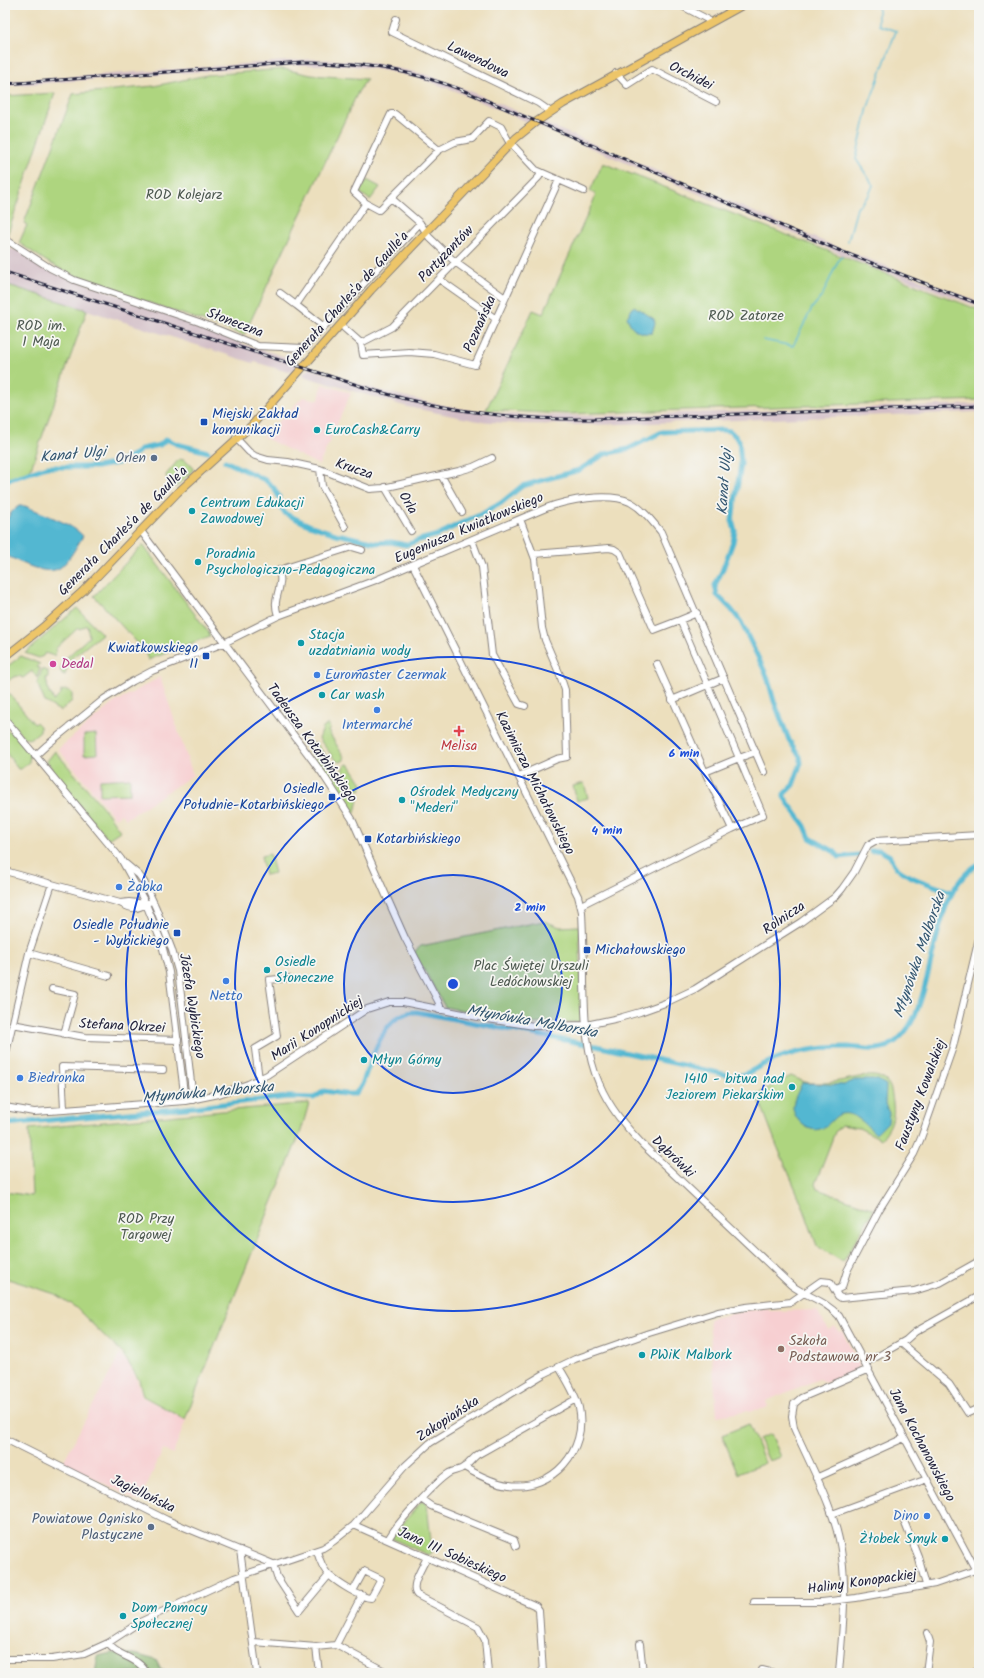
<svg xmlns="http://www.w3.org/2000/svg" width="984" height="1678" font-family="Kalam,sans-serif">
<rect width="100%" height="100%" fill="#f6f6f2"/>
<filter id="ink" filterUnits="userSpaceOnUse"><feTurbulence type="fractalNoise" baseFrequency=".025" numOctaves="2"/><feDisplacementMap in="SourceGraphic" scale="8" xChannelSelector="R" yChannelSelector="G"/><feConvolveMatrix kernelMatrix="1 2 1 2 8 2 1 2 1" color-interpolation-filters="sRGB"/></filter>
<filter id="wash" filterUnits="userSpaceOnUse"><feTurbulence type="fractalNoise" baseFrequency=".012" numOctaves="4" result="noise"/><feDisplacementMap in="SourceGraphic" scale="16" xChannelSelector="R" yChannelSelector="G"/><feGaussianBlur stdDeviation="0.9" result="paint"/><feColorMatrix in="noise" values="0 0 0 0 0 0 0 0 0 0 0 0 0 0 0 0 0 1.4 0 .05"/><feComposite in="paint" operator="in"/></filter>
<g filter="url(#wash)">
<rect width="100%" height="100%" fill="#ecdfbd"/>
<path fill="#f7cfd1" d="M322,384L351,393L319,465L263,437L303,397L319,400Z
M160,677L193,775L126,819L121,814L115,818L58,749L112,704Z
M768,1308V1311L817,1310L828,1330L835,1326L839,1332L842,1331L860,1366L855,1371L825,1383L819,1379L766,1401L768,1408L717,1416L709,1319L754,1309Z
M120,1354L129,1365L136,1378L142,1397L186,1420L173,1454L163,1450L139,1502L63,1462Z"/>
<path fill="#d2bdc6" d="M312,59L367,62L424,74L470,91L535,119L530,123L453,90L422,79L388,71L347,65H289L5,86V82Z
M544,123L832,245L979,302V307L857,261L539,126Z
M5,248L17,250L51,271L159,309L241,342L243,344L293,359L292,362L299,365L293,371L288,372L255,362L253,363L5,284Z
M309,368L375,389L427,402L474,411L521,415L593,416L979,404V412L593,425L520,424L478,421L408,407L306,377L303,374Z"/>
<path fill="#aed57f" stroke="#687c5d" d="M284,69L311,75L367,79L358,92L244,335L103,287L68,273L46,261L19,243L27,225L24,223L73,94L154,86L207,75Z
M55,93L7,236H5V96Z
M603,163L979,310V400L566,414L486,410L533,310L543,314L596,195L590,191Z
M367,180L380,187L370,200L359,192Z
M8,285L87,310L30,471L5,479V290Z
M179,459L184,460L192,466L193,470L176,487L167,479L166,475Z
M143,545L209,633L210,636L148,660L145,651L94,596Z
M77,608L102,634L69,660L65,675L62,674V672L60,671L64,660L89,637L87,625L80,629L78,628L55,649L56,651L54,656L45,653L43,656L39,658L25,653Z
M21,656L40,664L37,667L40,668L37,678L32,671L23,678C15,673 11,679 5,684V668Z
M42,669L48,671V678H46L49,694H51L54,701L61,694V691C65,690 70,689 72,694V701L60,711L45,702L37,683Z
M5,692L7,695L9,693L34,724L36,722L40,726V731L30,739L24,738L5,715Z
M328,724L330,729L328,731L344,757V760L341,762L336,761L319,739L323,728Z
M5,731L13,732L30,753L29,762L21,769H18L5,751Z
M96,734L97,754L84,755V735Z
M311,743L317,744L358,799L355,813L350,811L334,785L308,750Z
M55,751L107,812L120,831L108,839L51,771L52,769L47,761Z
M347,764L350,765L363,785L360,790L357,789L343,771L342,769Z
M130,778V794L100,795V780Z
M584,783L588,798L577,801L573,786Z
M270,854L275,873L265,875L261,856Z
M544,921L560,927L579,926L583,1014L582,1019L579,1022L529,1024L445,1007L414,952L421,946Z
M791,1076C799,1079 804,1083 812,1083C821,1083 830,1083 839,1081C853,1079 876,1070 887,1082C892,1088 892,1096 893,1103C895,1118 891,1127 881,1139L859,1128L841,1125L835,1132L815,1184L817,1189L874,1209L843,1262L817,1246L802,1204L777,1146L757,1094Z
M309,1103L301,1131L185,1419L143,1396L139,1380L123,1354L75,1307L55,1294L5,1278V1192L32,1196L29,1129Z
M749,1424L765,1463L738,1474L722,1435Z
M771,1434L781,1457L769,1461L759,1439Z
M422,1501L427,1504L432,1550V1553L428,1555L393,1539L392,1536Z"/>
<path fill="#8ab66e" stroke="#566c54" d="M111,1653L135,1654L156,1660L161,1670L195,1673H95L98,1656Z"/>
<path fill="#53b7d1" stroke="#3a6c86" d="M634,306L654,319L655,323L652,333C639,335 631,329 627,317Z
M19,506H25C41,513 73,524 83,536C78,544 69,561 61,567C47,578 19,561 5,555C5,535 0,518 19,506Z
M855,1080H878L886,1085L885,1104L889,1113L888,1122L876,1134C868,1127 860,1117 849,1114C833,1111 832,1126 820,1129C808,1133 793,1119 793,1106C794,1098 799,1090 802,1083L844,1085Z"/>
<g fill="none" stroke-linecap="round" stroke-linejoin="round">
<path stroke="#53b7d1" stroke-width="1.5" d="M848,241L857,208L869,195L873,185L856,159L868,107L896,31L878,25V5
M763,340L793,346L812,308L822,296L839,259L842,257"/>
<path stroke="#53b7d1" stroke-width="5" d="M225,461L265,480L274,488L279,497L282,510L286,514L309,525L339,535
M5,481L47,467H97L118,463L137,453L141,449L160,445L166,439L177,444L208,452
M342,535L376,543L391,542L406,545L419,540L438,535L459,524L482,514L501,503L522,486L579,470L605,454L628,449L662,432L723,430L730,431L739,440L741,464L732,520L735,531L733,542L722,571L715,585L717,595L731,609L741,622L767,676L774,701L789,740L800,757L801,763L793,785L784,794V797L805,826L810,838L835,852L839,857L859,855
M871,851L879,850L890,856C891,859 892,862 894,865C905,878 936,886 952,892
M5,1124L185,1108L289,1097L314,1098L324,1091L344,1094H355L361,1087C371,1062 383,1010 417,1012L596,1046L732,1076C746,1076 757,1067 769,1062C780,1057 792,1053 804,1051C819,1048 834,1047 849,1047C862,1048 875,1052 888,1046C942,1020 921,895 979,864"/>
</g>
</g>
<g filter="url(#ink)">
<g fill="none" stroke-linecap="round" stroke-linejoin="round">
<defs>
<path id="minor" d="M680,5L707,19L709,23
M396,19L392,32L538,103L551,112
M616,73L627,85L652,69L716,102
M391,198L439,150L455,142L472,139L489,121L501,127L508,140L536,170L584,191
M366,203L354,192L391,114H395L439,150
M5,239L50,268L74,280L199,322L258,346L304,348L420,223
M439,279L496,319
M280,293L296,305
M323,326L296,305L366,203L379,210L391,198L420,223L429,237L455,262L505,298
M344,328L361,343L363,355L409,352L434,354L475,365L559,180
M361,343L392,327L539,177L541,172
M236,438L249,452L255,456L268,460L288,462L320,469L370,489L383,488L459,471L473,467L492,458
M320,469L322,486L345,527
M441,475L462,512
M385,487L411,531
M141,531L322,773L352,819L405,938L438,1001L440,1006L439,1010
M472,540L482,567L492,655L519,704L525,706
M534,554L609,548L614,549L620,553L654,630L680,620L739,758L705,772L657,664
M413,565L578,896L582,912C583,935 584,958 584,982C585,1016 585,1052 599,1083C609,1107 625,1126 643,1145L791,1285C807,1297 825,1300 839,1316L979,1576
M278,616C273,599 278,599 280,583C281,579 280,574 279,570L352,547L362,550
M680,620L697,613
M672,700L724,678
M5,719L121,859L146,904L161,941L169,972L185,1101
M35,756L47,745L104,699L133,681L152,671L224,643L278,616L376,580L546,508C567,500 608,492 630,502C643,509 652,521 661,532L764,772
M705,772L732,829
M519,776L557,759L567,757L565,690L560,675L545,640L542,628L535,559L520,519
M126,864L139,875L144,882L156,908L172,950L178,971L182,1003L193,1100
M5,871L120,903C133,910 136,910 148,903
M120,903L129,902L146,904
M581,905L732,829L763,815L739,758L756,752
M29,953L109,976
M52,989L75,994L64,1034
M12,1024L85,1037L178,1040
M5,1057L29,953L52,884
M259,1079L255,1049L277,1036L269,980L288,978
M5,1107L34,1112L64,1110L185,1101L219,1094L248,1084L267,1075L367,1009L389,1002H403L488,1019L534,1026L586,1025L619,1018L640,1012L665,1003L695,989L801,922L835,897L842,889L854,872L868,845L875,841L979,835
M64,1110L62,1067L163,1070
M836,1290L842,1287L847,1271L879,1210L914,1154L921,1138L953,1047L979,938
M901,1343L949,1384L968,1413L979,1408
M866,1363L906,1340L915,1332L979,1296
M5,1439L167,1520L273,1564L277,1577L299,1611L329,1575
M464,1467C478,1475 493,1483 509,1485C553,1491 588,1450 579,1408C576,1394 566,1379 559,1367
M816,1478L904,1438
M421,1499L431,1506L514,1540L516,1546
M832,1514L927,1479
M904,1521L918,1556L926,1585
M354,1525L536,1606L539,1610L543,1673
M388,1540C395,1525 435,1482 449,1473C454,1470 459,1471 464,1467C469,1464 472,1459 477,1455L576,1399
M240,1550L257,1673
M317,1551C319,1559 324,1571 330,1576C338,1583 361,1598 371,1598L381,1579L364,1571L353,1591
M427,1557C423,1567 409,1586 417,1595L478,1627L485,1640L488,1673
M754,1602H822L856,1598L935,1584L970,1572L979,1567
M254,1642L316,1647L336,1645L388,1673
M108,1643C116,1657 140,1657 146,1673
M640,1644L643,1673
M336,1645L362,1595
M316,1647L319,1673
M5,1659H52L84,1654L108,1643L140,1622L234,1578L323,1548L334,1541L354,1525L405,1466L430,1443L544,1374L575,1359L649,1333L718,1312L746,1307L791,1302L821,1281L830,1282L838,1296L841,1298L914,1291L940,1283L979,1261
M762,1670L774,1673
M839,1673C842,1634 847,1596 842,1557C837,1512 812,1469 794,1428L792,1416L794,1404L801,1398L869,1369
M926,1673L930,1642L927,1633
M972,1673L979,1670"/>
<path id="major" d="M5,657L43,627L83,591L177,493L252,425L371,290L516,138L536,122L563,104L743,5"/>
</defs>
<use href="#minor" stroke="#87807c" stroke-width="8"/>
<use href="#major" stroke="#87807c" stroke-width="9"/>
<use href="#minor" stroke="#fff" stroke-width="6"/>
<use href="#major" stroke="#edc569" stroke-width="7"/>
<defs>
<path id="rail" d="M5,84L302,62C358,61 411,70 462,90L843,252L979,304
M5,272L376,391C449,412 517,420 593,419L979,406"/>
</defs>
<use href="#rail" stroke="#22223b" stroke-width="3"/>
<use href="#rail" stroke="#f6f6f2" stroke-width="1.5" stroke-dasharray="4.5" stroke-linecap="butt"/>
</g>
</g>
<circle cx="453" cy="984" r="109" fill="#1d4ed8" fill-opacity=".12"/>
<g fill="none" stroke="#1d4ed8" stroke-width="2">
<circle cx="453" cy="984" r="109"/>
<circle cx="453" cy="984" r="218"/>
<circle cx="453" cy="984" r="327"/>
</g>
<g fill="#1a4fb4" stroke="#f6f6f2" stroke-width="1.5">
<rect x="200" y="418" width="8" height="8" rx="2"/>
<rect x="202" y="652" width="8" height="8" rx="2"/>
<rect x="328" y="793" width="8" height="8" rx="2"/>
<rect x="364" y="835" width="8" height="8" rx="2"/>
<rect x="173" y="929" width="8" height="8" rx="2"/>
<rect x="583" y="946" width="8" height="8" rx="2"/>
</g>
<g fill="#0f9aa8" stroke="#f6f6f2" stroke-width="1.5">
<circle cx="317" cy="430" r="4"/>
<circle cx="192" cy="511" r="4"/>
<circle cx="198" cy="562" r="4"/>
<circle cx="301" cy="643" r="4"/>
<circle cx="322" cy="695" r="4"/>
<circle cx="402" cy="800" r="4"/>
<circle cx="267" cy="970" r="4"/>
<circle cx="364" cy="1060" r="4"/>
<circle cx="792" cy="1087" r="4"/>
<circle cx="642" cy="1355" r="4"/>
<circle cx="945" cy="1539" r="4"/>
<circle cx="123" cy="1616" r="4"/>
</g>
<g fill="#5c6f8a" stroke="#f6f6f2" stroke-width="1.5">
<circle cx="154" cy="458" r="4"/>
<circle cx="151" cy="1527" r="4"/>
</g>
<circle fill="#d1479c" stroke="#f6f6f2" stroke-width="1.5" cx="53" cy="664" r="4"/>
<g fill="#3f7fe0" stroke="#f6f6f2" stroke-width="1.5">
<circle cx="317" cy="675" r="4"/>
<circle cx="377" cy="710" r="4"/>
<circle cx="119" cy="887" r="4"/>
<circle cx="226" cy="981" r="4"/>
<circle cx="20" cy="1078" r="4"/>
<circle cx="927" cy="1516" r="4"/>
</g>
<path fill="#e0444e" stroke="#f6f6f2" stroke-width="1.5" d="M457 725h4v4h4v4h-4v4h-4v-4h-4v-4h4z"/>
<circle fill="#8d6e63" stroke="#f6f6f2" stroke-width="1.5" cx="781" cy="1349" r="4"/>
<g text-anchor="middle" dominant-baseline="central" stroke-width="3.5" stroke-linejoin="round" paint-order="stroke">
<g font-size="14" fill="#22223b" stroke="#f6f6f2">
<text transform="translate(478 60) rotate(26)">Lawendowa</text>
<text transform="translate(691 76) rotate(27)">Orchidei</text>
<text transform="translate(446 254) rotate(-46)">Partyzantów</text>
<text transform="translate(347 299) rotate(-48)">Generała Charles'a de Gaulle'a</text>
<text transform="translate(235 323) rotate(21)">Słoneczna</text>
<text transform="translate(480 324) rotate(-66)">Poznańska</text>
<text transform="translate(354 469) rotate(19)">Krucza</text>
<text transform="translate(408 503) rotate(60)">Orla</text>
<text transform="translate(469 528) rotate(-23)">Eugeniusza Kwiatkowskiego</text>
<text transform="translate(123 531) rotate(-45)">Generała Charles'a de Gaulle'a</text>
<text transform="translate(312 743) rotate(54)">Tadeusza Kotarbińskiego</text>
<text transform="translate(535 783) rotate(63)">Kazimierza Michałowskiego</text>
<text transform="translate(784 918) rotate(-34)">Rolnicza</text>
<text transform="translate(192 1006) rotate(81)">Józefa Wybickiego</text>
<text transform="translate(122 1026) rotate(3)">Stefana Okrzei</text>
<text transform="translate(317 1029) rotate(-33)">Marii Konopnickiej</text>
<text transform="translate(921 1095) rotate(-69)">Faustyny Kowalskiej</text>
<text transform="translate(673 1157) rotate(44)">Dąbrówki</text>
<text transform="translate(448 1419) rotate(-33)">Zakopiańska</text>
<text transform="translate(922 1445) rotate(62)">Jana Kochanowskiego</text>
<text transform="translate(143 1494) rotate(26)">Jagiellońska</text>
<text transform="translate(452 1555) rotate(24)">Jana III Sobieskiego</text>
<text transform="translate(862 1582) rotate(-8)">Haliny Konopackiej</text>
</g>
<g font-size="14" fill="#4c584f" stroke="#f6f6f2">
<text x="184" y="195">ROD Kolejarz</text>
<text x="746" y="316">ROD Zatorze</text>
<text x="41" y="326">ROD im.<tspan x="41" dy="16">1 Maja</tspan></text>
<text x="531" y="966">Plac Świętej Urszuli<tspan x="531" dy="16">Ledóchowskiej</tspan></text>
<text x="146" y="1219">ROD Przy<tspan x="146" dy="16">Targowej</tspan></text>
</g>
<g font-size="14" fill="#164399" stroke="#f6f6f2" text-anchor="start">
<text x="212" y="414">Miejski Zakład<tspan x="212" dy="16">komunikacji</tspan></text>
<text x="198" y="648" text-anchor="end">Kwiatkowskiego<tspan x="198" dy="16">II</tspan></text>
<text x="324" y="789" text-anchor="end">Osiedle<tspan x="324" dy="16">Południe-Kotarbińskiego</tspan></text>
<text x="376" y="839">Kotarbińskiego</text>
<text x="169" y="925" text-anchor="end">Osiedle Południe<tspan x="169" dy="16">- Wybickiego</tspan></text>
<text x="595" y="950">Michałowskiego</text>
</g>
<g font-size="14" fill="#0d838f" stroke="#f6f6f2" text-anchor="start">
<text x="325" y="430">EuroCash&amp;Carry</text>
<text x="200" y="503">Centrum Edukacji<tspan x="200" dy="16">Zawodowej</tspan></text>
<text x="206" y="554">Poradnia<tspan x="206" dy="16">Psychologiczno-Pedagogiczna</tspan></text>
<text x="309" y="635">Stacja<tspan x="309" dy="16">uzdatniania wody</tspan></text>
<text x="330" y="695">Car wash</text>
<text x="410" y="792">Ośrodek Medyczny<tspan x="410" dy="16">"Mederi"</tspan></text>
<text x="275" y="962">Osiedle<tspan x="275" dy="16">Słoneczne</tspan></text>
<text x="372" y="1060">Młyn Górny</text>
<text x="784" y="1079" text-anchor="end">1410 - bitwa nad<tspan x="784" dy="16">Jeziorem Piekarskim</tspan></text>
<text x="650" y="1355">PWiK Malbork</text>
<text x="937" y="1539" text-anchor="end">Żłobek Smyk</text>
<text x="131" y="1608">Dom Pomocy<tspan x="131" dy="16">Społecznej</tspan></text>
</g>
<g font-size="14" fill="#4e5e75" stroke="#f6f6f2" text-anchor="end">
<text x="146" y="458">Orlen</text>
<text x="143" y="1519">Powiatowe Ognisko<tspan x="143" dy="16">Plastyczne</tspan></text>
</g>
<g font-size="14" fill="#b23c85" stroke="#f6f6f2" text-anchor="start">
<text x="61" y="664">Dedal</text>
</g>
<g font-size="14" fill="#366cbe" stroke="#f6f6f2" text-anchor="start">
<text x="325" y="675">Euromaster Czermak</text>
<text x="377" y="725" text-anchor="middle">Intermarché</text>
<text x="127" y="887">Żabka</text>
<text x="226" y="996" text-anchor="middle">Netto</text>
<text x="28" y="1078">Biedronka</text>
<text x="919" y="1516" text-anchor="end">Dino</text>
</g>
<g font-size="14" fill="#be3a42" stroke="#f6f6f2">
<text x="459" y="746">Melisa</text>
</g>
<g font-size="14" fill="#785e54" stroke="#f6f6f2" text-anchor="start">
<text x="789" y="1341">Szkoła<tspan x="789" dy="16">Podstawowa nr 3</tspan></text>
</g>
<g font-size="15" font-style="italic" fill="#335670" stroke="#f6f6f2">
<text transform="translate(73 455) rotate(-5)">Kanał Ulgi</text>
<text transform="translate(725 482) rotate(-86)">Kanał Ulgi</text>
<text transform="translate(920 955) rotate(-71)">Młynówka Malborska</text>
<text transform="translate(532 1022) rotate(10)">Młynówka Malborska</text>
<text transform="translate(208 1093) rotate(-5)">Młynówka Malborska</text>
</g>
</g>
<circle cx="453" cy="984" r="6" fill="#1d4ed8" stroke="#f6f6f2" stroke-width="2"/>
<g font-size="12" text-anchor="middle" font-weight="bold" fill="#1d4ed8" stroke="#f6f6f2" stroke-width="3.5" stroke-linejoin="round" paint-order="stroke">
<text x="684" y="757">6 min</text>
<text x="607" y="834">4 min</text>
<text x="530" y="911">2 min</text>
</g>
<rect width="984" height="1678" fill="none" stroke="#f6f6f2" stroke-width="20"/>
</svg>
